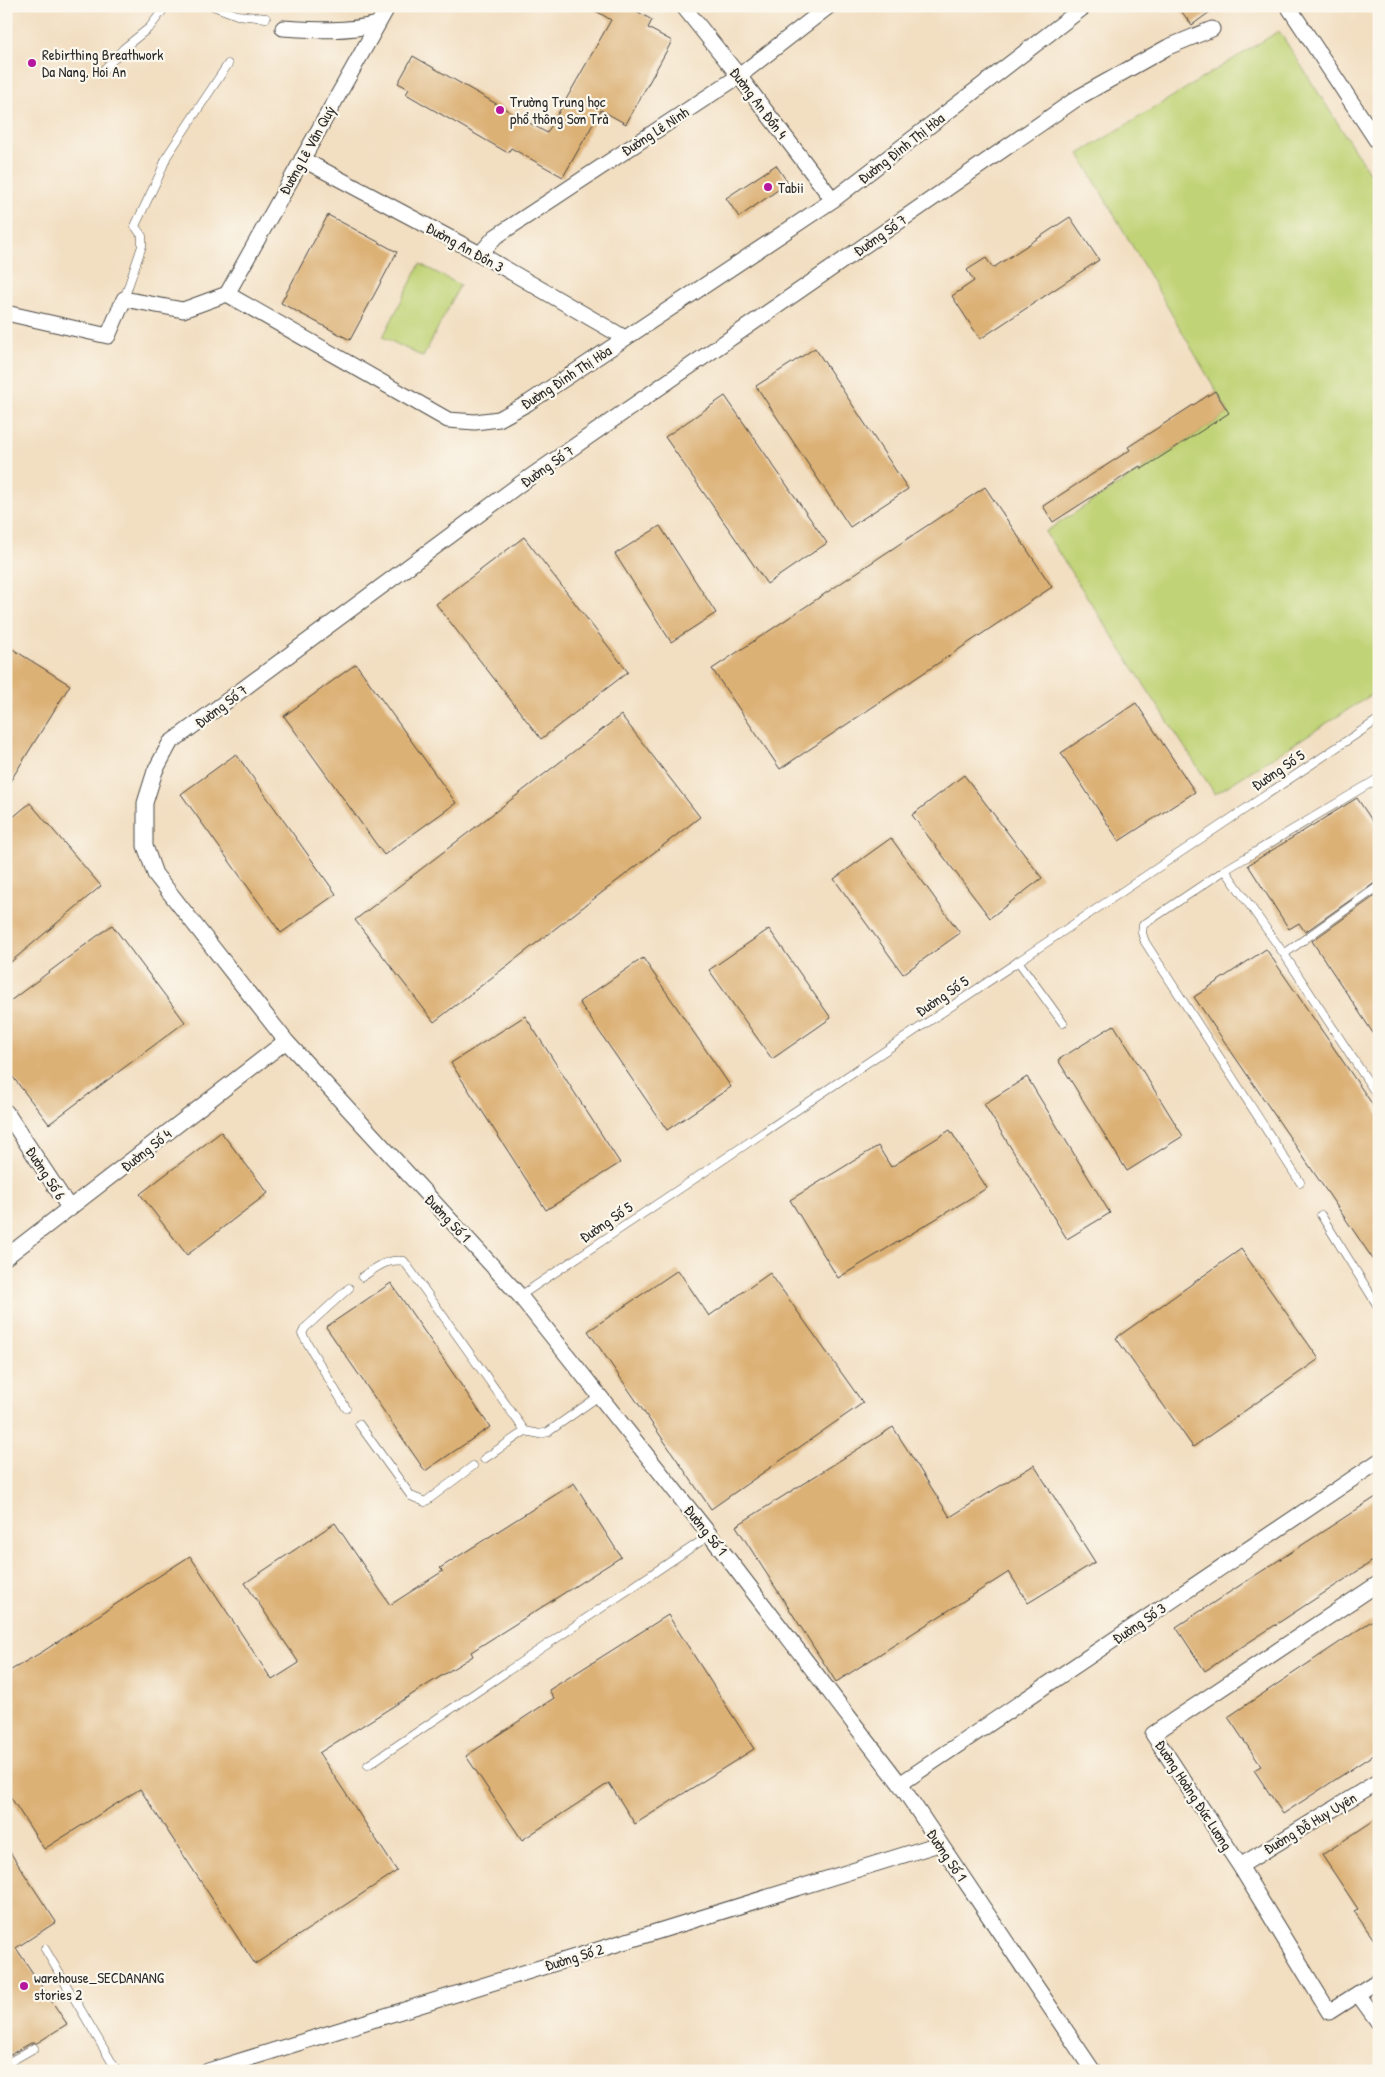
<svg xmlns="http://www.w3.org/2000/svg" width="1385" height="2077" font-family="'Patrick Hand',sans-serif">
<rect width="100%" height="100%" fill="#fbf7ec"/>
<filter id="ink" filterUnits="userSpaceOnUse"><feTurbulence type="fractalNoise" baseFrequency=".02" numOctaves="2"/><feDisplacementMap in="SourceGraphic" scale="10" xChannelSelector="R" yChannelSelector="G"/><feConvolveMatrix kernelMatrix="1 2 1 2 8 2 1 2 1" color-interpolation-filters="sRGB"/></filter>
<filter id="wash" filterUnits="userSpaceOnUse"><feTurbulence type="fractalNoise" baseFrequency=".0096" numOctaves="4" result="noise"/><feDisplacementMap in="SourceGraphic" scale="20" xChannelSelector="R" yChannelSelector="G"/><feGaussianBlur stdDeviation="1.12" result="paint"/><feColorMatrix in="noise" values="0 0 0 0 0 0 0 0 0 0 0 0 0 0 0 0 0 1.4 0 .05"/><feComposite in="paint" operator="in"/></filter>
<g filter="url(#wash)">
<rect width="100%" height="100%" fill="#f2dec1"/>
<path fill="#c0d376" stroke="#767f50" d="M1279,31L1379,188V690L1215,794L1045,532L1229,413L1079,154Z
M420,264L460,285L423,357L383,337Z"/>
<g id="blocks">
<path fill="#dcb176" d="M588,6H628L652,20L648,28L672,41L626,124L601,110L563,177L511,148L508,153L406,94L409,89L398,83L413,56L547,133L611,20Z
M1177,6H1218L1192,25Z
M776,165L788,183L739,217L726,198Z
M328,215L397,252L350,340L281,303Z
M1070,217L1099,260L980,339L952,296L974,281L967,270L986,258L993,268Z
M815,348L908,489L850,527L756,386Z
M1215,391L1229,413L1142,469L1140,466L1053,522L1043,506L1130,450L1128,447Z
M725,396L827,543L767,584L665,437Z
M985,487L1052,587L780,769L712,669Z
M660,526L716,613L671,642L615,554Z
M524,537L628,672L541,739L436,604Z
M6,645L70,685L6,788Z
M356,664L456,803L384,855L284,716Z
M1136,703L1195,792L1119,841L1061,753Z
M621,715L700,817L434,1022L355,920Z
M236,754L336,894L281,933L181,794Z
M964,775L1042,878L990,918L912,815Z
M1357,798L1379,831V880L1305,932L1299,923L1289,929L1248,865Z
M30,803L101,886L6,966V823Z
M891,838L960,933L903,974L834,879Z
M1379,893V1042L1312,941Z
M112,925L185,1022L49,1124L6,1068V1004Z
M769,929L831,1018L772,1059L709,970Z
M1266,949L1379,1114V1268L1194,997Z
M643,958L731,1087L667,1130L579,1002Z
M525,1016L620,1163L546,1210L451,1063Z
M1114,1025L1183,1136L1127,1171L1058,1060Z
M1027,1077L1110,1213L1067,1239L984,1104Z
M950,1130L987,1188L838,1278L790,1200L878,1146L891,1167Z
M221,1132L268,1193L187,1255L140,1194Z
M1241,1249L1319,1359L1193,1447L1116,1338Z
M678,1270L709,1316L770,1273L863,1403L711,1509L588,1331Z
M391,1283L490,1427L425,1471L326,1327Z
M893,1427L950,1517L1034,1465L1095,1562L1028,1603L1009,1572L836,1682L736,1526Z
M574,1483L621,1557L471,1652L473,1656L319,1753L397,1871L255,1964L140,1789L44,1849L6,1790V1673L42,1652L190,1556L272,1680L299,1663L245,1583L335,1523L390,1605L443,1571L440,1568Z
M1379,1495V1557L1205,1671L1176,1627Z
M668,1615L754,1749L635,1824L609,1783L522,1840L466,1756L554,1698L549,1690Z
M1379,1616V1751L1283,1814L1254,1770L1261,1766L1228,1717Z
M1379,1817V1947L1354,1911L1358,1909L1322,1855Z
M6,1846L56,1922L16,1948L67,2024L37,2043H31L6,2057Z"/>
</g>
</g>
<g filter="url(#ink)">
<use href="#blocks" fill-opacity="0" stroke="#494642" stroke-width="1"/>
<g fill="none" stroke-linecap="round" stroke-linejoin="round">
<defs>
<path id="service" d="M213,6L237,15L266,18
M100,74L124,48L150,27L166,6
M124,299L142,246V236L135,226L159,176L167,156L228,64
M1225,870L1284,954L1379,1098
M1284,954L1379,886
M1018,961L1063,1023
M1300,1182L1145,942L1142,933L1143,925L1225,870L1379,778
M1321,1215L1379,1308
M362,1277C376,1268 387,1258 404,1261L525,1431L540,1434L548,1432L599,1396
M520,1296L1379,719
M346,1408L302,1334L305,1328L349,1288
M359,1424L411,1496L425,1502L473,1466
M484,1459L525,1431
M368,1765L710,1535
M45,1949L117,2071
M6,2064L34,2048"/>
<path id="minor" d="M683,6L739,76L833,200
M1288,6L1379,144
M283,28C317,30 345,32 378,24
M302,159L480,254L625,338
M480,254L495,237L739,76L829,6
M227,294L388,6
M6,313L108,336L124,299L183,310L227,294L448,420L475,422L499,419L528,403L833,200L1085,6
M6,1112L70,1209
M6,1257L286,1041
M1379,1583L1153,1734L1240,1866L1329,2012L1379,1980
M900,1784L1379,1461
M1240,1866L1379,1781
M1358,1994L1379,2023
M208,2071L939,1844
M1093,2071L900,1784L710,1535L520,1296L286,1041L155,874L145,846V803L155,771L170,743L520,484L1079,97L1168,47L1212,29"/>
</defs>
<use href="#service" stroke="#494642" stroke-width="9"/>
<use href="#minor" stroke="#494642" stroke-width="17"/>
<use href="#service" stroke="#fff" stroke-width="8"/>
<use href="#minor" stroke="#fff" stroke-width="15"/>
</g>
</g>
<g fill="#b5179e" stroke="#fbf7ec" stroke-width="2">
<circle cx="32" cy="63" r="5"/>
<circle cx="500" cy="110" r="5"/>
<circle cx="768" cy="187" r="5"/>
<circle cx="24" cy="1986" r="5"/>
</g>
<g text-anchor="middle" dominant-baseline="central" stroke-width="4.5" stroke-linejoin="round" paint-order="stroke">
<g font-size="15" fill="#2b2b2b" stroke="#fbf7ec" text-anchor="start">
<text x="42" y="54">Rebirthing Breathwork<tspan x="42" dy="17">Da Nang, Hoi An</tspan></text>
<text x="510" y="101">Trường Trung học<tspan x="510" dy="17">phổ thông Sơn Trà</tspan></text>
<text x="778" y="187">Tabii</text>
<text x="34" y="1977">warehouse_SECDANANG<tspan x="34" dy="17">stories 2</tspan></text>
</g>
<g font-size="15" fill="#2b2b2b" stroke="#fbf7ec">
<text transform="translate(759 103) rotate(53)">Đường An Đồn 4</text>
<text transform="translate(655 131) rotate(-33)">Đường Lê Ninh</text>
<text transform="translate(901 148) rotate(-38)">Đường Đinh Thị Hòa</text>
<text transform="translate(307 150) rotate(-61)">Đường Lê Văn Quý</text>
<text transform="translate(880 235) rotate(-35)">Đường Số 7</text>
<text transform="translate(465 247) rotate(29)">Đường An Đồn 3</text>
<text transform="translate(566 377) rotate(-33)">Đường Đinh Thị Hòa</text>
<text transform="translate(547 466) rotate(-35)">Đường Số 7</text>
<text transform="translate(221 706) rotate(-37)">Đường Số 7</text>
<text transform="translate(1278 770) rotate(-34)">Đường Số 5</text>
<text transform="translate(942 996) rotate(-34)">Đường Số 5</text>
<text transform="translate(146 1150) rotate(-38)">Đường Số 4</text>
<text transform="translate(46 1173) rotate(57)">Đường Số 6</text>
<text transform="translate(448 1218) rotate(47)">Đường Số 1</text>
<text transform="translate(606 1222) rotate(-34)">Đường Số 5</text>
<text transform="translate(706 1530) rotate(52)">Đường Số 1</text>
<text transform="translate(1139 1623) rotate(-34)">Đường Số 3</text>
<text transform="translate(1194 1795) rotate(57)">Đường Hoàng Đức Lương</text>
<text transform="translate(1310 1823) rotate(-31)">Đường Đỗ Huy Uyên</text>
<text transform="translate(947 1855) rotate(56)">Đường Số 1</text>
<text transform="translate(574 1957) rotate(-17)">Đường Số 2</text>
</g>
</g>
<rect width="1385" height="2077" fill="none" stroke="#fbf7ec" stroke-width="25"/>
</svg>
